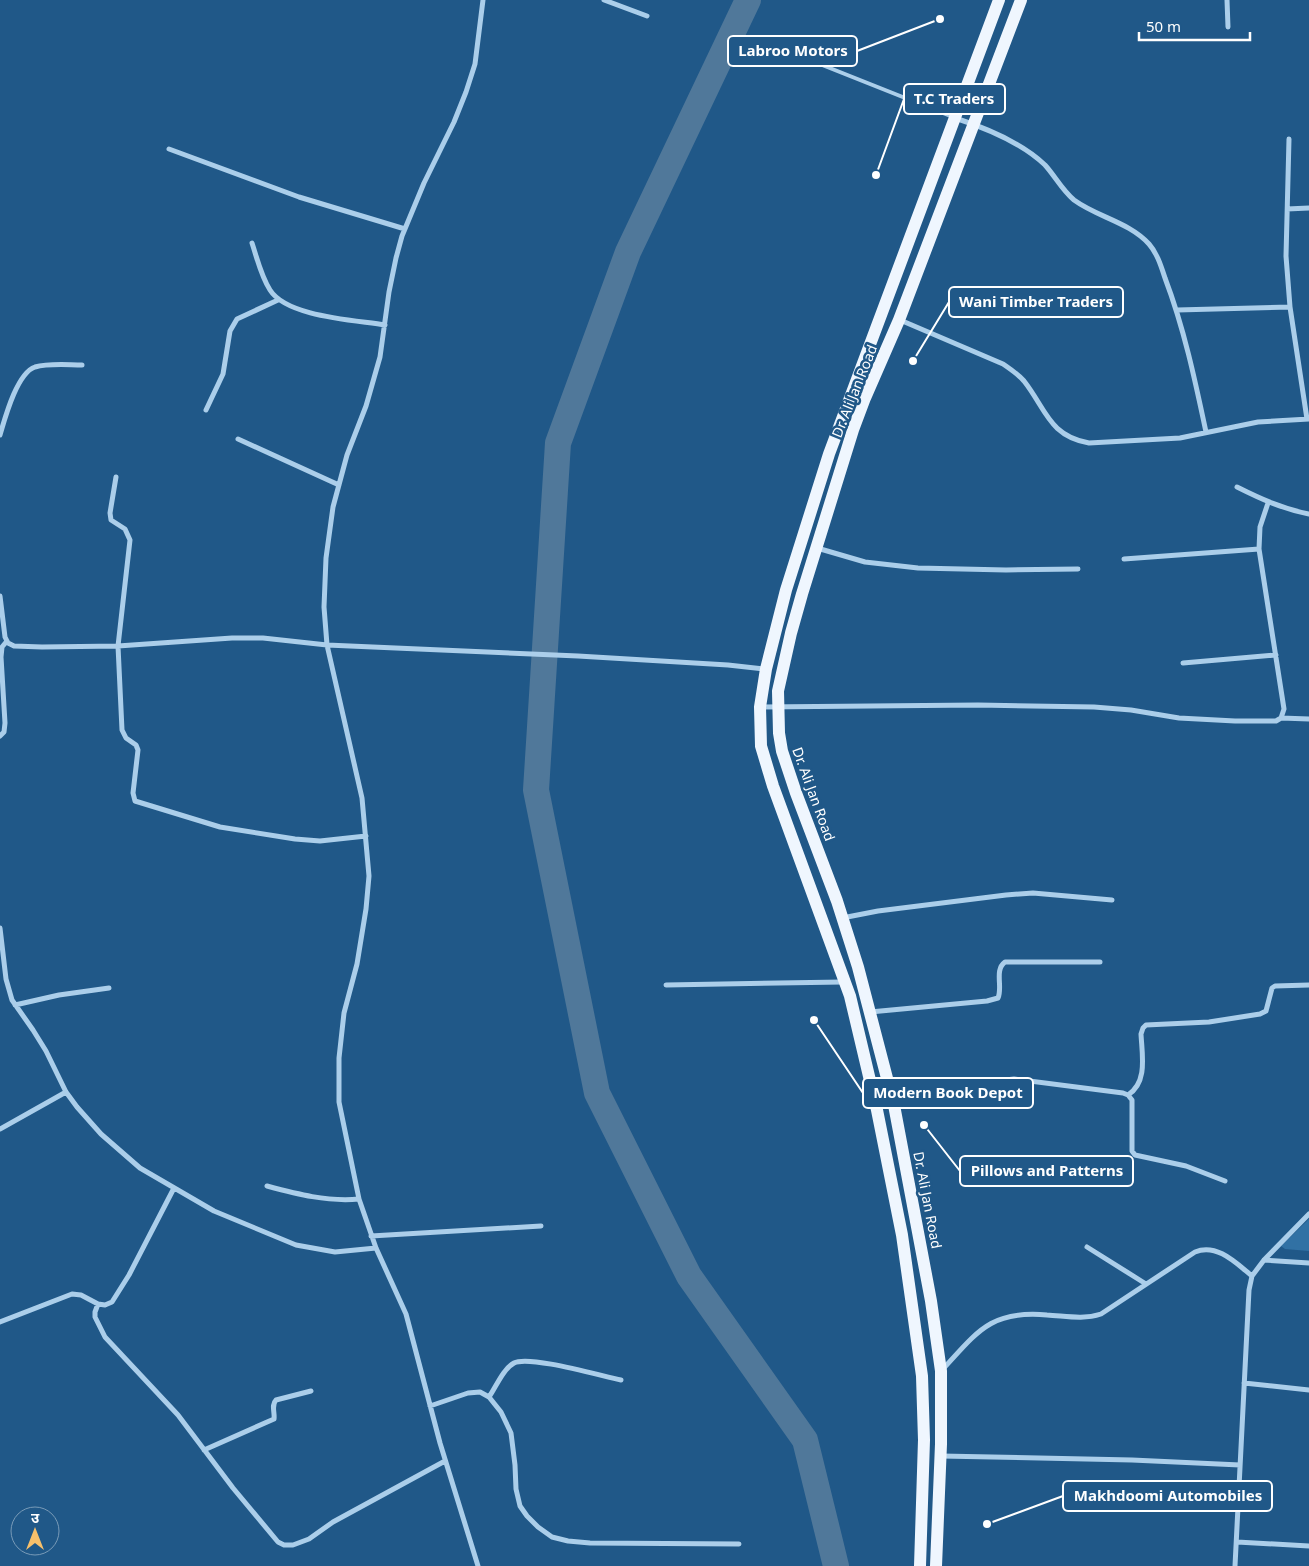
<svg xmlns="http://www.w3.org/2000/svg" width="1309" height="1566" font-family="'Noto Sans','Noto Sans Devanagari',sans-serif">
<rect width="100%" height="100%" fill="#205888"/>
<path fill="#3171a4" d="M1309,1219V1251L1285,1249L1281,1246Z"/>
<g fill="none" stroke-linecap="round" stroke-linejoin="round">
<path stroke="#50789a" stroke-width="26" d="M748,0L628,252L558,443L536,790L597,1093L689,1276L805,1440L836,1566"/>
<path stroke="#abceea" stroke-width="4" d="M787,51L953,117"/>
<path stroke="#abceea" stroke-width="5" d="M604,0L647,16
M1227,0L1228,27
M955,118C986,128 1021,142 1045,165C1055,176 1062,190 1074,200C1097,217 1129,222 1149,244C1157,253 1161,266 1165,278C1184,328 1195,380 1206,432
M1289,139L1286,256L1290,307L1307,419
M169,149L299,197L405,229
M1287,209L1309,208
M252,243C257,258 261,276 270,290C287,317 355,320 385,325
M1177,310L1290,307
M900,320L1003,364C1010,369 1018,374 1024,381C1046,409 1049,436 1089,443L1180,438L1258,422L1309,419
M206,410L223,374L230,331L237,319L278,300
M0,435C5,418 17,373 35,367C49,363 68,365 82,365
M238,439L339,485
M116,477L110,513L111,520L125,529L130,540L118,646L122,730L126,738L136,745L138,750L133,793L135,801L220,827L295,839L320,841L366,836
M1237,487C1261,499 1283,509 1309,514
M817,548L865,562L918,568L1006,570L1078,569
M1124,559L1259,549
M0,596L5,637L8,643L14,646L42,647L118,646L232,638H263L327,645L578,656L728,665L765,669
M1183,663L1276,655
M760,707L978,705L1094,707L1131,710L1179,718L1235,721H1276L1281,718L1284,709L1259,549L1260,527L1268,503
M1281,718L1309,719
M0,736L4,732L5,723L1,657L2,647L7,641
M842,918L878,911L1006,895L1033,893L1112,900
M0,928L6,979L12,1000L33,1030L46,1051L66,1092L77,1107L101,1134L140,1168L214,1211L296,1245L335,1252L376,1248
M666,985L843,982
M15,1005L59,995L109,988
M870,1012L987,1001L998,998C1003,987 994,970 1005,962H1100
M1128,1095C1148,1082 1142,1055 1141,1034L1143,1028L1146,1025L1209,1022L1260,1014L1266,1011L1272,988L1275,986L1309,985
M894,1105L997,1081L1014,1079L1123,1093L1128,1095L1132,1100V1151L1135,1155L1186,1166L1225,1181
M0,1129L66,1092
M267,1186C297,1194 327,1202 359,1199
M371,1236L541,1226
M1087,1247L1146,1284
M1264,1260L1309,1263
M98,1304L95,1312V1317L105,1337L178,1415L233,1488L278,1542L284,1545H293L309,1539L333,1522L445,1461
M0,1322L72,1294L81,1295L98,1304L105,1305L112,1302L129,1275L174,1188
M943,1369C978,1331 991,1310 1047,1315C1066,1316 1083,1320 1101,1314L1195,1252C1217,1243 1236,1263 1252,1276
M1244,1383L1309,1390
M489,1397C496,1387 503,1369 514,1363C529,1355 601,1376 621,1380
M430,1406L468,1393L480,1392L489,1397L501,1412L511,1433L515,1465L516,1489L520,1506L527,1516L538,1527L552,1537L568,1541L590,1543L739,1544
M204,1450L274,1419C275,1413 271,1405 276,1400L311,1391
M941,1456L1132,1460L1240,1465
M1237,1542L1309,1546
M478,1566L440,1443L406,1314L376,1248L359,1199L339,1102V1058L344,1013L357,964L366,909L369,876L362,798L327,645L324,607L326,558L333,507L347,455L366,406L380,357L389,292L396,258L402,236L424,183L454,122L466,92L475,64L483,0
M1235,1566L1249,1290L1252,1276L1264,1260L1309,1214"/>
<path stroke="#eff6fe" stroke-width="12" d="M920,1566L924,1440L922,1376L902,1235L877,1110L850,996L773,786L761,746L760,707L766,669L786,590L829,454L999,0
M936,1566L941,1444V1371L931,1301L894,1105L858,967L837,901L796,793L782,751L779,733L778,691L791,633L802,594L853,430L865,398L899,320L1021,0"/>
</g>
<g text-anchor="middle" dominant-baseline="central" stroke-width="5" stroke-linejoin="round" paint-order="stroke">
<g font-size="14" fill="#fff" stroke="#205888">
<text transform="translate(854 391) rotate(-68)">Dr. Ali Jan Road</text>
<text transform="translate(814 794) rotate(70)">Dr. Ali Jan Road</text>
<text transform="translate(928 1200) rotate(79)">Dr. Ali Jan Road</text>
</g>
</g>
<path fill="none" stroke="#fff" stroke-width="2" d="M940 19L857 51M876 175L904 99M913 361L949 302M814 1020L863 1093M924 1125L960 1171M987 1524L1063 1496"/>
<g fill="#fff" stroke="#205888" stroke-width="2">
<circle cx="940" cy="19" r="5"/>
<circle cx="876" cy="175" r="5"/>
<circle cx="913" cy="361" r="5"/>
<circle cx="814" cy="1020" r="5"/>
<circle cx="924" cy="1125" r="5"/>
<circle cx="987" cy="1524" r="5"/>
</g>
<g fill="#205888" stroke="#fff" stroke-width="2">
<rect x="728" y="36" width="129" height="30" rx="5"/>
<rect x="904" y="84" width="101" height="30" rx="5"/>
<rect x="949" y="287" width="174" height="30" rx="5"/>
<rect x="863" y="1078" width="170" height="30" rx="5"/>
<rect x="960" y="1156" width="173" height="30" rx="5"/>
<rect x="1063" y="1481" width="209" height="30" rx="5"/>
</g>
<g font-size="15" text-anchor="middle" font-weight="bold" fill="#fff">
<text x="793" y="56">Labroo Motors</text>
<text x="954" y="104">T.C Traders</text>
<text x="1036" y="307">Wani Timber Traders</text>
<text x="948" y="1098">Modern Book Depot</text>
<text x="1047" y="1176">Pillows and Patterns</text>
<text x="1168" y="1501">Makhdoomi Automobiles</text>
</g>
<g transform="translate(35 1531)"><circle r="24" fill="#205888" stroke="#799bb8"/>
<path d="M0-4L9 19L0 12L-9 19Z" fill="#f7c06b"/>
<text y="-8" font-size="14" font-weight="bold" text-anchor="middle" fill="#ffffff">उ</text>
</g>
<path d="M1139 32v8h111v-8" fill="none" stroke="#ffffff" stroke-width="2.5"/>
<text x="1146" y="32" font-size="15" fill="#ffffff" stroke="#205888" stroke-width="4" paint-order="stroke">50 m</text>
</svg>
